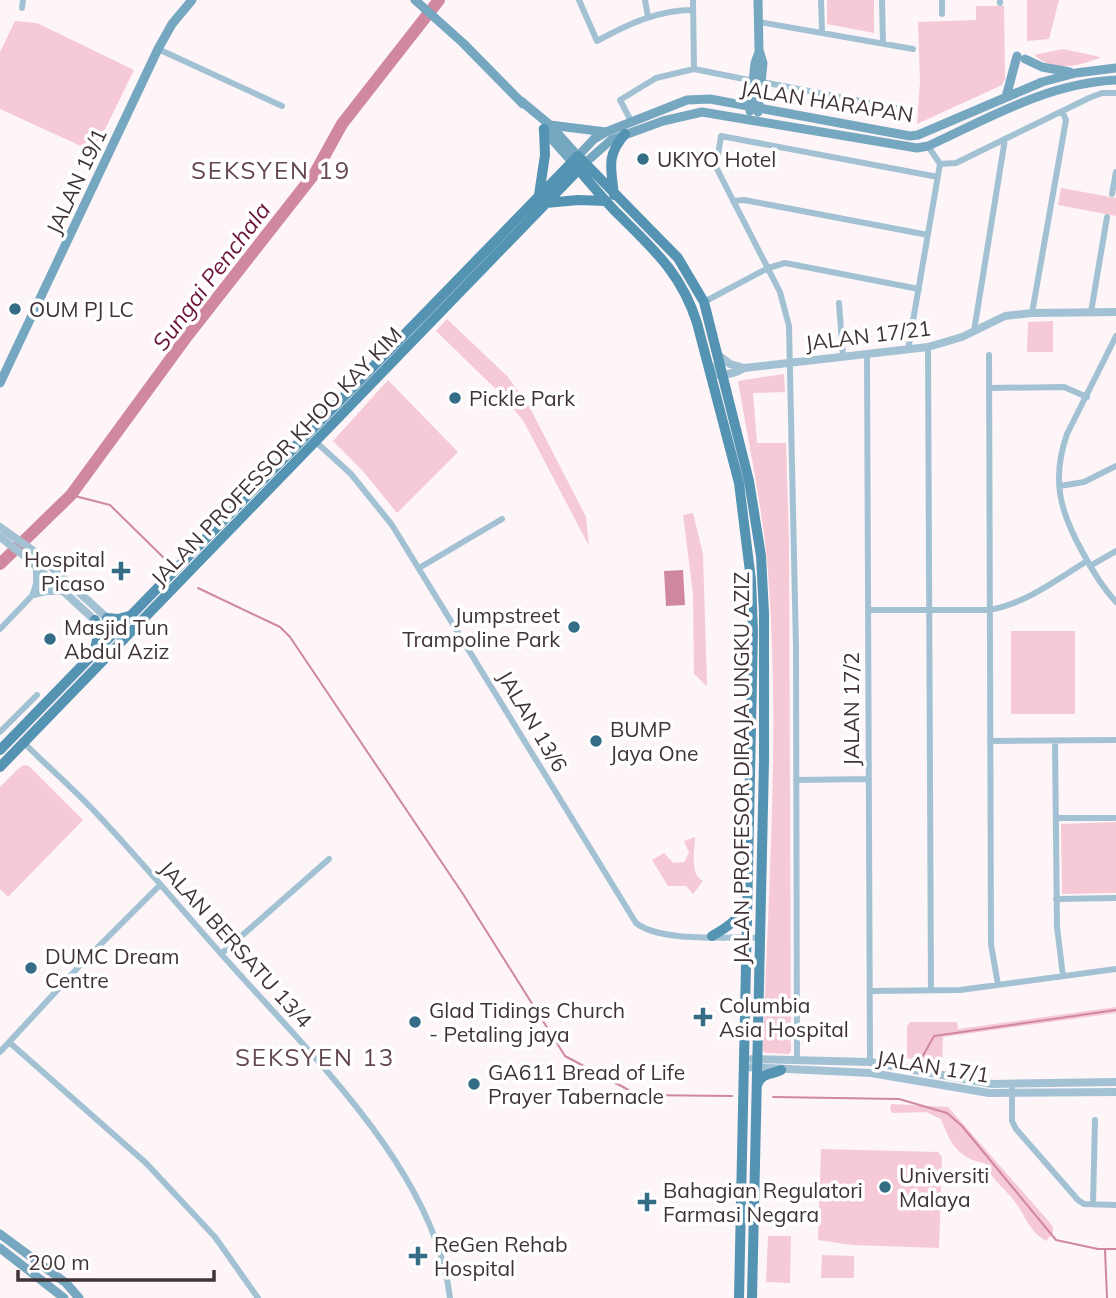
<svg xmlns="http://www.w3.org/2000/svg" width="1116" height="1298" font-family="Mulish,sans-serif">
<rect width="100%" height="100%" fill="#fdf5f8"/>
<path fill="#f6c9d7" d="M827,0H874V33L827,24Z
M1027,0H1059L1049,39L1027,41Z
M976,6H1004L1005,79L1002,85L917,124L920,81L918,22L976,20Z
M15,21L37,23L134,70L94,152L0,109V52Z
M1063,49L1100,57V58C1077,66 1056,73 1034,55Z
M1061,188L1116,198V216L1058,205Z
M447,319L507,376L529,406L586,517L589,546L524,422L505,398L436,331Z
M1053,321V352H1027L1028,322Z
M784,374L785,392L753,393L757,443H786L789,541L791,1051L789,1054L766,1053L763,1051C768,888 781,723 767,560C761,500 748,441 738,381Z
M388,380L458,452L397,513L362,470L333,441Z
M693,513L703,554L707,686L694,674L693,594L683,515Z
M1011,631H1075V714H1011Z
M24,765L29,766L83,820L8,897L0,889V787L18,769Z
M1116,822V893L1062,894L1061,824Z
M695,837C695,851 689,874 703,881L693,894L686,886H668L652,860L664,853L673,863L684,862L689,853L684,841Z
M1116,1007V1013L943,1037L942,1065L907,1058V1026L910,1022H957L958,1029Z
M891,1104L948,1107L1045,1217L1053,1227V1233L1046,1241C1027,1230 1025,1213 1012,1198C1001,1185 992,1179 984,1163C958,1158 950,1143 941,1119L926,1112L893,1113L890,1110Z
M821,1149L938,1152L942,1157L939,1248L852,1245L818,1240Z
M768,1236H791L790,1283L766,1282Z
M822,1255L854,1256V1278H821Z"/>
<path fill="#d087a0" d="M683,570L685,605L666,606L664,571Z"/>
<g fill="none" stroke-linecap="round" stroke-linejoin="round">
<path stroke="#d087a0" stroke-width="2" d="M71,495L110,505L168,562
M198,588L280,627L290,637L463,894L565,1056L638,1095L732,1096
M920,1061L934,1036L1116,1010
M773,1097L899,1099L947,1113L962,1126L1056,1240L1098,1249H1116
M1105,1250L1107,1298"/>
<path stroke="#d087a0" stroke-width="12" d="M0,564L71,495L188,335L315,173L342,124L439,0"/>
<path stroke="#a2c2d3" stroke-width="6" d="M579,0L597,41C628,24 658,10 693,10
M645,0L648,17
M693,0L694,69
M821,0L822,32
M882,0L883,43
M942,0V14
M1000,0V3
M22,8L23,0
M759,22L913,49
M158,49L282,106
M762,82L912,111
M631,121L620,100L656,78L694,69L754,81
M928,146L940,164L956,163L1089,98L1102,93H1116
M1112,194L1116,172
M733,201L744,200L928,235
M704,302L768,268L785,263L919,289
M839,303L843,357
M1091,312L1107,217
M1032,313L1066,120L1062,111
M974,331L1005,139
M1116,336L1067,434C1051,480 1060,512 1083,553C1092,570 1102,587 1116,602
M928,347L931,991
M908,350L940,164
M867,355L870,1062
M989,355L991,944L998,985
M989,388L1064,387L1087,397
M316,442L351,474L392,525L636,923C662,943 727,936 760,938
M1060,486L1084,482L1116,466
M1090,566L1116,551
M419,568L502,519
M868,610H989C1025,604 1056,580 1087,561
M0,629L49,578
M0,732L37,695
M22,741C47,766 74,789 98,815C144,864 187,916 232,966C313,1057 435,1172 450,1298
M990,741L1116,740
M1055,741L1057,927L1063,976
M796,780L869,779
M1056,818H1116
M1056,899L1116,898
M221,954L329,859
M870,991L960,990L1116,969
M9,1042L146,1163L215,1237L258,1298
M0,1052L85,960L160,885
M797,1060L796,648L789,326L780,292L716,167L721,136L938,177
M1012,1089V1121L1016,1129L1078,1200L1084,1204L1116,1205
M1093,1204L1095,1120"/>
<path stroke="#a2c2d3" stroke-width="8" d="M718,355L730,364L744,368
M710,365L717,375C726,375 736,373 744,368L928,347L962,337L1005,316L1032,313L1116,312
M0,527L35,552L119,629
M0,537L27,558L112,636
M34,594L46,591H63
M34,594L37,584V567
M752,1059L870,1062L992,1084L1116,1082
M745,1067L871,1073L989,1093L1116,1092"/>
<path stroke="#76a7c0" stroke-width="9" d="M415,0L463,43L523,104
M1025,59L1042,67L1070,72
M1006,97L1017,56
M521,101L550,125L578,156L594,139L606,132L687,100L710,99L910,136L918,135L1042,82L1076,73L1116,68
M750,111L755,63L759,52
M758,112L763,63L759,50L758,0
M550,125L606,132
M543,129L572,162
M585,163L611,140L663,121L702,112L917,148L928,146C989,118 1048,83 1116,80
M0,383L158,49L172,24L192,0
M0,1234L66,1283L79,1298
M0,1248L64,1298"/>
<path stroke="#5493b2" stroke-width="10" d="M572,162C586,178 600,195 615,211C652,248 681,272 697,323L739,483L751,580L753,632L739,1298
M539,195L545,155L544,129
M614,195C611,167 606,156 625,134
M546,203L578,200L606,201
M107,618L118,619L129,616
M94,653L97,640L95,620
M0,750L578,156L678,258L704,302L749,481L761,556L764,613V761L752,1298
M0,767L583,165
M712,936C728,927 739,919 747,903
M757,1086C760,1073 771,1075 781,1070"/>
</g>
<g fill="#356d87" stroke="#fff" stroke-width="2.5">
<circle cx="643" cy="159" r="7"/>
<circle cx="15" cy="309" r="7"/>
<circle cx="455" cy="398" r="7"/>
<path d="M117.5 560.5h7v7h7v7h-7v7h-7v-7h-7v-7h7z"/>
<circle cx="574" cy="627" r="7"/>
<circle cx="50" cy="639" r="7"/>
<circle cx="596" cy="741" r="7"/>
<circle cx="31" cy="968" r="7"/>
<path d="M699.5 1006.5h7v7h7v7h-7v7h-7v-7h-7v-7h7z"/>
<circle cx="415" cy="1022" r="7"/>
<circle cx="474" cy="1084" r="7"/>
<circle cx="885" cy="1187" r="7"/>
<path d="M643.5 1191.5h7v7h7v7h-7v7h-7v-7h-7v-7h7z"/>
<path d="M414.5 1245.5h7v7h7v7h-7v7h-7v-7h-7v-7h7z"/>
</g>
<g text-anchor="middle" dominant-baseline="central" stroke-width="7" stroke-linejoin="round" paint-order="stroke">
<g font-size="21" fill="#403337" stroke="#fff">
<text transform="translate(827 101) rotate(9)">JALAN HARAPAN</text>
<text transform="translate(76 181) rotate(-65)">JALAN 19/1</text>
<text transform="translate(868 335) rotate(-7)">JALAN 17/21</text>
<text transform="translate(276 456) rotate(-46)">JALAN PROFESSOR KHOO KAY KIM</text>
<text transform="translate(851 709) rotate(-90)">JALAN 17/2</text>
<text transform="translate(533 721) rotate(59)">JALAN 13/6</text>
<text transform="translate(741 768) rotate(-90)">JALAN PROFESOR DIRAJA UNGKU AZIZ</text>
<text transform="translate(236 944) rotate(48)">JALAN BERSATU 13/4</text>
<text transform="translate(933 1066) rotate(9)">JALAN 17/1</text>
</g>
<g font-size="21" fill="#403337" stroke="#fff" text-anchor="start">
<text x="657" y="159">UKIYO Hotel</text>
<text x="29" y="309">OUM PJ LC</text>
<text x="469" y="398">Pickle Park</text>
<text x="105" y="559" text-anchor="end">Hospital<tspan x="105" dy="24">Picaso</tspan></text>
<text x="560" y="615" text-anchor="end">Jumpstreet<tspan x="560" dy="24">Trampoline Park</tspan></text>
<text x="64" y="627">Masjid Tun<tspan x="64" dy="24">Abdul Aziz</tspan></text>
<text x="610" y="729">BUMP<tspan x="610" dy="24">Jaya One</tspan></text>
<text x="45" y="956">DUMC Dream<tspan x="45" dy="24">Centre</tspan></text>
<text x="719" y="1005">Columbia<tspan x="719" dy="24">Asia Hospital</tspan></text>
<text x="429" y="1010">Glad Tidings Church<tspan x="429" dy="24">- Petaling jaya</tspan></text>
<text x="488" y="1072">GA611 Bread of Life<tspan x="488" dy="24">Prayer Tabernacle</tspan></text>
<text x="899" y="1175">Universiti<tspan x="899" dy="24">Malaya</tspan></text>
<text x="663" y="1190">Bahagian Regulatori<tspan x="663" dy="24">Farmasi Negara</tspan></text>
<text x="434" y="1244">ReGen Rehab<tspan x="434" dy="24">Hospital</tspan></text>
</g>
<g font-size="23" font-style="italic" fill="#6b143c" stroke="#fff">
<text transform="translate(211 276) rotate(-53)">Sungai Penchala</text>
</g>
<g font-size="24" letter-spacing="2" fill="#654851" stroke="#fff">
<text x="271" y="170">SEKSYEN 19</text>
<text x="315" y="1057">SEKSYEN 13</text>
</g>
</g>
<path d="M18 1270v10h196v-10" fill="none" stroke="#403337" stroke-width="3.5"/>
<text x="28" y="1270" font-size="21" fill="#403337" stroke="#ffffff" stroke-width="5" paint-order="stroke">200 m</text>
</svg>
